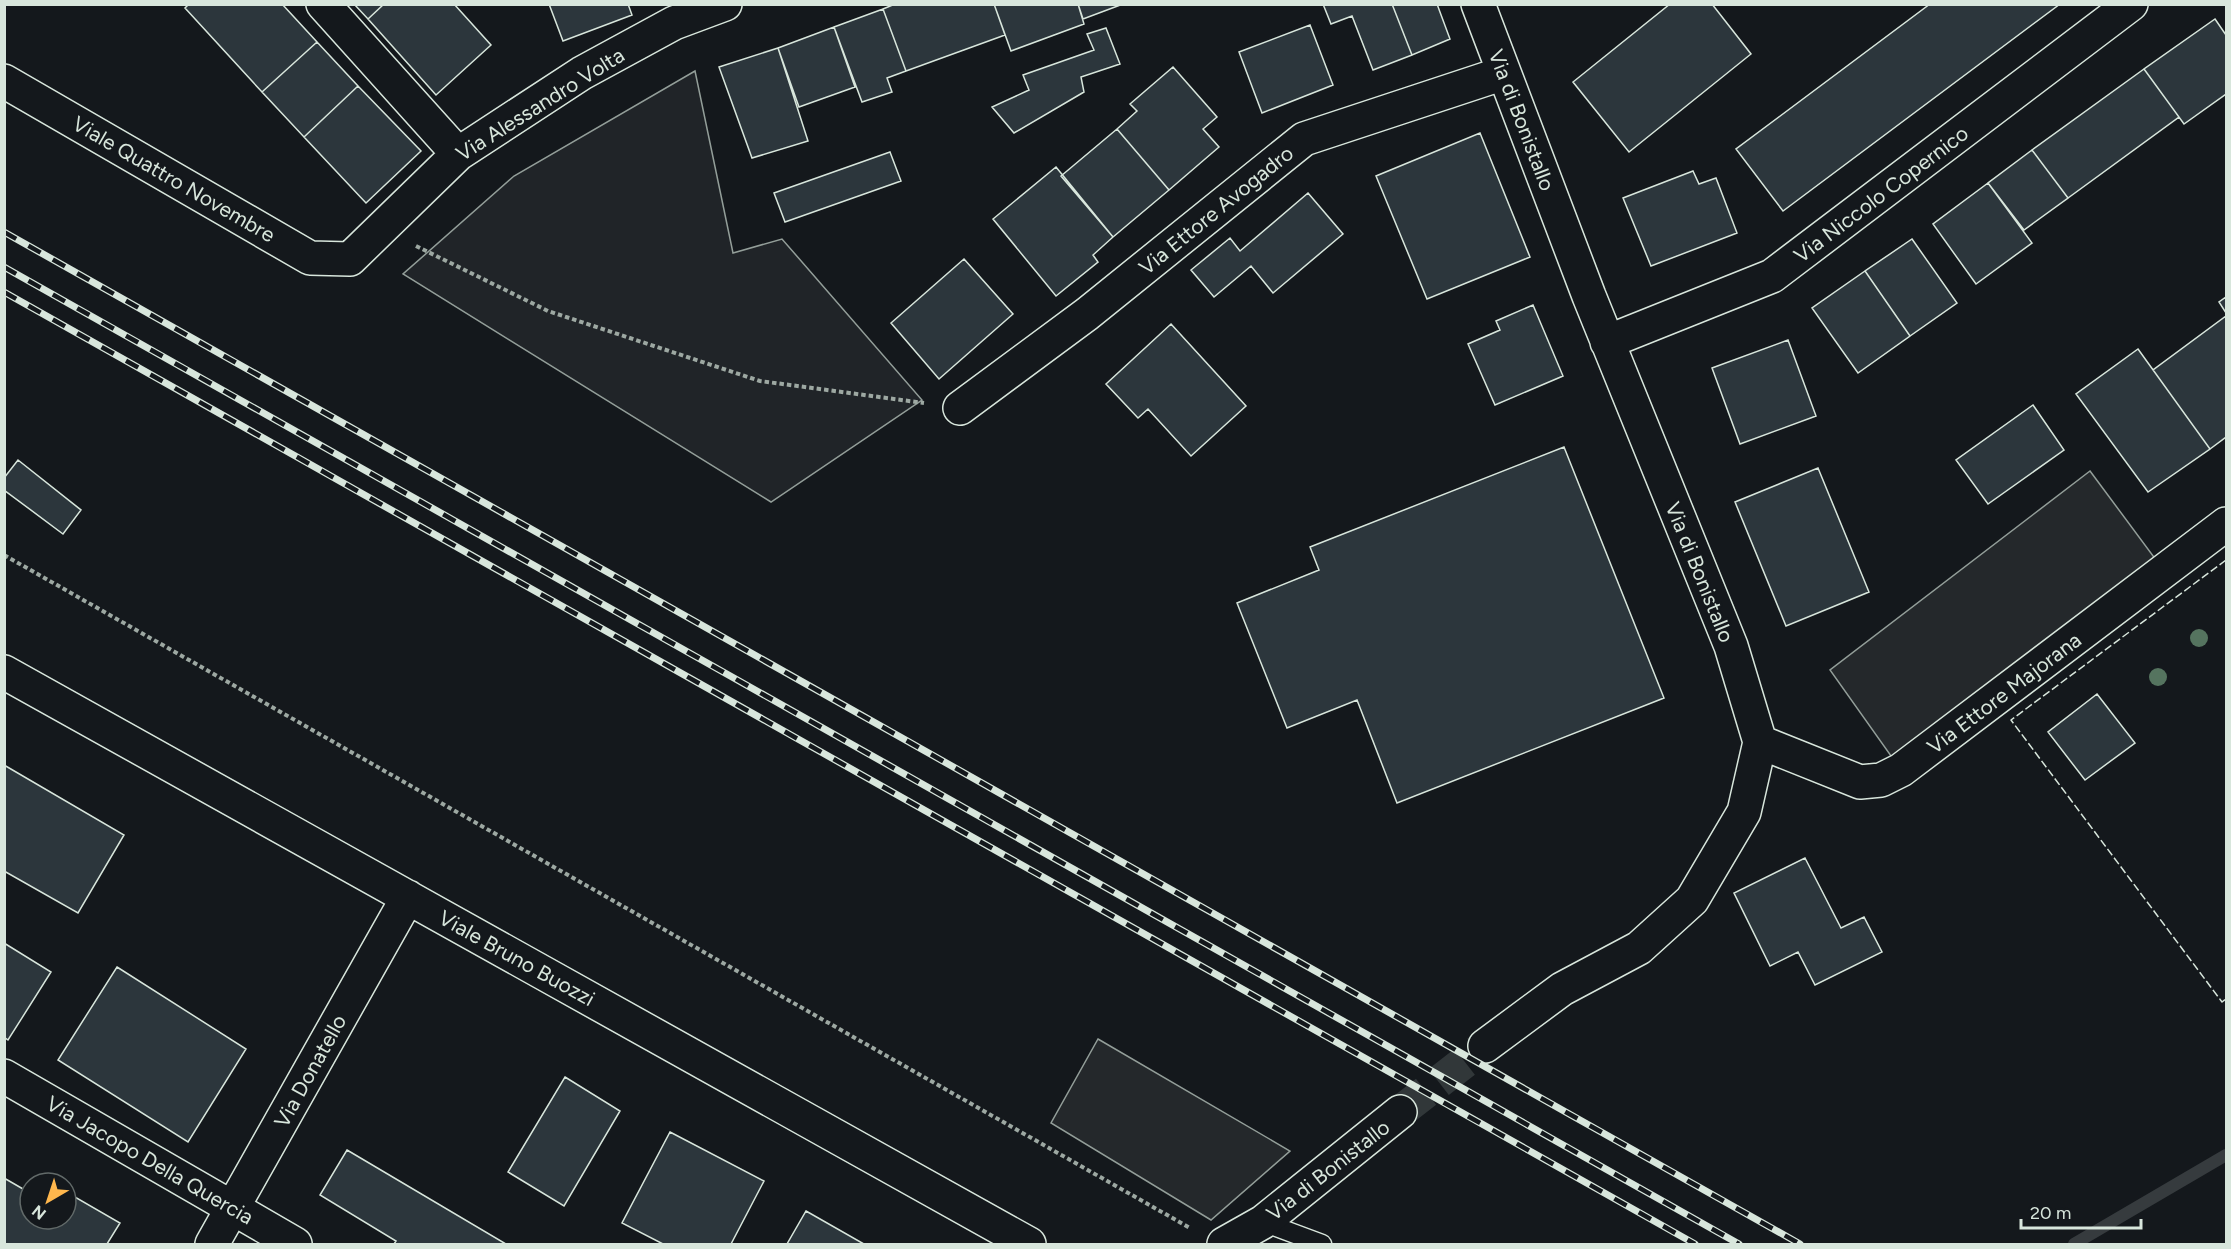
<svg xmlns="http://www.w3.org/2000/svg" width="2231" height="1249" font-family="Figtree,sans-serif">
<rect width="100%" height="100%" fill="#14181c"/>
<path fill="#202428" stroke="#939e99" stroke-width="1.5" d="M695,71L733,253L782,239L922,400L771,502L403,274L514,176Z"/>
<path fill="#24282b" stroke="#939e99" stroke-width="1.5" d="M2090,471L2165,572L1901,770L1830,670Z
M1098,1039L1290,1151L1211,1220L1051,1123Z"/>
<g fill="none" stroke-linecap="round" stroke-linejoin="round">
<path stroke="#363b3e" stroke-width="12" d="M2074,1244L2226,1155"/>
</g>
<path fill="#2c363c" stroke="#d8e6dc" stroke-width="1.5" d="M189,4H282L317,42L262,92L185,8Z
M354,4H384L368,19Z
M384,4H454L491,45L436,95L368,19Z
M549,4H628L632,15L563,41Z
M895,4H994L1005,35L906,71L883,9Z
M994,4H1078L1084,24L1011,51Z
M1078,4H1123L1083,19Z
M1323,4H1392L1412,55L1373,70L1352,16L1331,24Z
M1392,4H1437L1450,39L1412,55Z
M1670,4H1712L1751,54L1629,152L1573,82Z
M1930,4H2060L1783,211L1736,149Z
M883,9L906,71L887,78L892,92L862,102L834,27Z
M2215,19L2226,35V94L2184,124L2144,69Z
M1310,25L1333,85L1262,113L1239,52Z
M834,27L855,87L799,107L778,48Z
M1106,28L1120,64L1081,77L1084,92L1014,133L992,107L1029,90L1023,75L1094,50L1087,34Z
M317,42L358,86L304,137L262,92Z
M778,48L808,141L752,158L719,67Z
M1173,67L1217,117L1203,129L1219,147L1169,190L1117,129L1137,111L1130,104Z
M2144,69L2179,117L2068,198L2032,150Z
M358,86L421,151L366,203L304,137Z
M1117,129L1169,190L1113,237L1061,176Z
M1480,133L1530,257L1427,299L1376,176Z
M2032,150L2068,198L2024,230L1988,183Z
M890,152L901,181L785,222L774,193Z
M1056,167L1113,237L1093,255L1098,262L1056,296L993,219Z
M1693,171L1699,184L1716,178L1737,233L1651,266L1623,198Z
M1988,183L2032,243L1976,284L1933,224Z
M1308,193L1343,234L1273,293L1251,266L1214,297L1191,270L1230,238L1240,251Z
M1912,239L1957,303L1910,336L1865,271Z
M964,259L1013,314L939,379L891,323Z
M1865,271L1910,336L1858,373L1812,308Z
M2226,297V313L2219,302Z
M1533,305L1563,376L1495,405L1468,344L1500,330L1496,321Z
M2226,316V437L2210,449L2153,370Z
M1171,324L1246,406L1191,456L1148,409L1138,418L1106,384Z
M1788,340L1816,416L1740,444L1712,368Z
M2138,349L2210,449L2148,492L2076,394Z
M2033,405L2064,450L1988,504L1956,460Z
M1564,447L1664,698L1397,803L1357,700L1287,728L1237,603L1319,570L1310,547Z
M18,460L81,510L63,534L4,490V478Z
M1818,468L1869,592L1786,626L1735,502Z
M2097,694L2135,743L2085,780L2048,732Z
M4,765L124,835L78,913L4,871Z
M1805,858L1841,928L1864,917L1882,952L1815,985L1798,952L1770,966L1734,893Z
M4,943L51,972L8,1040L4,1037Z
M117,967L246,1049L188,1142L58,1060Z
M565,1077L620,1111L564,1206L508,1172Z
M670,1132L764,1181L731,1244H663L622,1223Z
M347,1150L506,1244H394L396,1241L320,1195Z
M4,1178L30,1193V1219H66V1212L75,1197L120,1223L107,1244H4Z
M806,1211L864,1244H787Z"/>
<g fill="none" stroke-linecap="round" stroke-linejoin="round">
<path stroke="#313739" stroke-width="33" stroke-dasharray="33 16" stroke-linecap="butt" d="M1400,1112L1485,1046"/>
<defs>
<path id="lane" d="M1263,1222L1322,1244"/>
<path id="street" d="M323,4L458,154
M1478,4L1589,296L1731,646L1760,742L1744,812L1692,900L1639,948L1562,989L1485,1046
M4,81L310,258L350,259L458,154L582,73L674,23L725,4
M1607,342L1772,276L2131,4
M960,408L1087,314L1304,139L1504,73
M4,672L1029,1244
M1760,742L1860,782L1881,780L1901,770L2226,524
M4,1076L295,1244
M212,1244L408,897
M1224,1244L1263,1222L1400,1112"/>
</defs>
<use href="#lane" stroke="#d8e6dc" stroke-width="21"/>
<use href="#street" stroke="#d8e6dc" stroke-width="36"/>
<path stroke="#9da8a2" stroke-width="4" stroke-dasharray="4.5 3" stroke-linecap="butt" d="M416,246L548,311L760,381L924,403
M4,555L1190,1228"/>
<use href="#lane" stroke="#14181c" stroke-width="18"/>
<use href="#street" stroke="#14181c" stroke-width="33"/>
<defs>
<path id="rail" d="M4,232L1800,1244
M4,267L1739,1244
M4,292L1695,1244"/>
</defs>
<use href="#rail" stroke="#d8e6dc" stroke-width="7"/>
<use href="#rail" stroke="#14181c" stroke-width="4.5" stroke-dasharray="14" stroke-linecap="butt"/>
<path stroke="#d8e6dc" stroke-width="1.5" stroke-dasharray="8 3" stroke-linecap="butt" d="M2226,560L2011,720L2222,1002L2226,999"/>
</g>
<g fill="#55745f">
<circle cx="2199" cy="638" r="9"/>
<circle cx="2158" cy="677" r="9"/>
</g>
<g text-anchor="middle" dominant-baseline="central" stroke-width="4.5" stroke-linejoin="round" paint-order="stroke">
<g font-size="21" fill="#d8e6dc" stroke="#14181c">
<text transform="translate(540 104) rotate(-32)">Via Alessandro Volta</text>
<text transform="translate(1522 120) rotate(69)">Via di Bonistallo</text>
<text transform="translate(174 179) rotate(30)">Viale Quattro Novembre</text>
<text transform="translate(1881 194) rotate(-37)">Via Niccolo Copernico</text>
<text transform="translate(1216 210) rotate(-39)">Via Ettore Avogadro</text>
<text transform="translate(1700 572) rotate(68)">Via di Bonistallo</text>
<text transform="translate(2004 693) rotate(-37)">Via Ettore Majorana</text>
<text transform="translate(517 958) rotate(29)">Viale Bruno Buozzi</text>
<text transform="translate(310 1071) rotate(-61)">Via Donatello</text>
<text transform="translate(150 1160) rotate(30)">Via Jacopo Della Quercia</text>
<text transform="translate(1328 1170) rotate(-38)">Via di Bonistallo</text>
</g>
</g>
<rect width="2231" height="1249" fill="none" stroke="#d8e6dc" stroke-width="12"/>
<g transform="translate(48 1201) rotate(219)"><circle r="28" fill="#14181c" stroke="#626a69" stroke-width="1.5"/>
<path d="M0-4.5L10 22L0 15L-10 22Z" fill="#ffb74d"/>
<text y="-9" font-size="16" font-weight="bold" text-anchor="middle" fill="#d8e6dc">N</text>
</g>
<path d="M2021 1219v9h120v-9" fill="none" stroke="#d8e6dc" stroke-width="3"/>
<text x="2030" y="1219" font-size="18" fill="#d8e6dc" stroke="#14181c" stroke-width="4.5" paint-order="stroke">20 m</text>
</svg>
